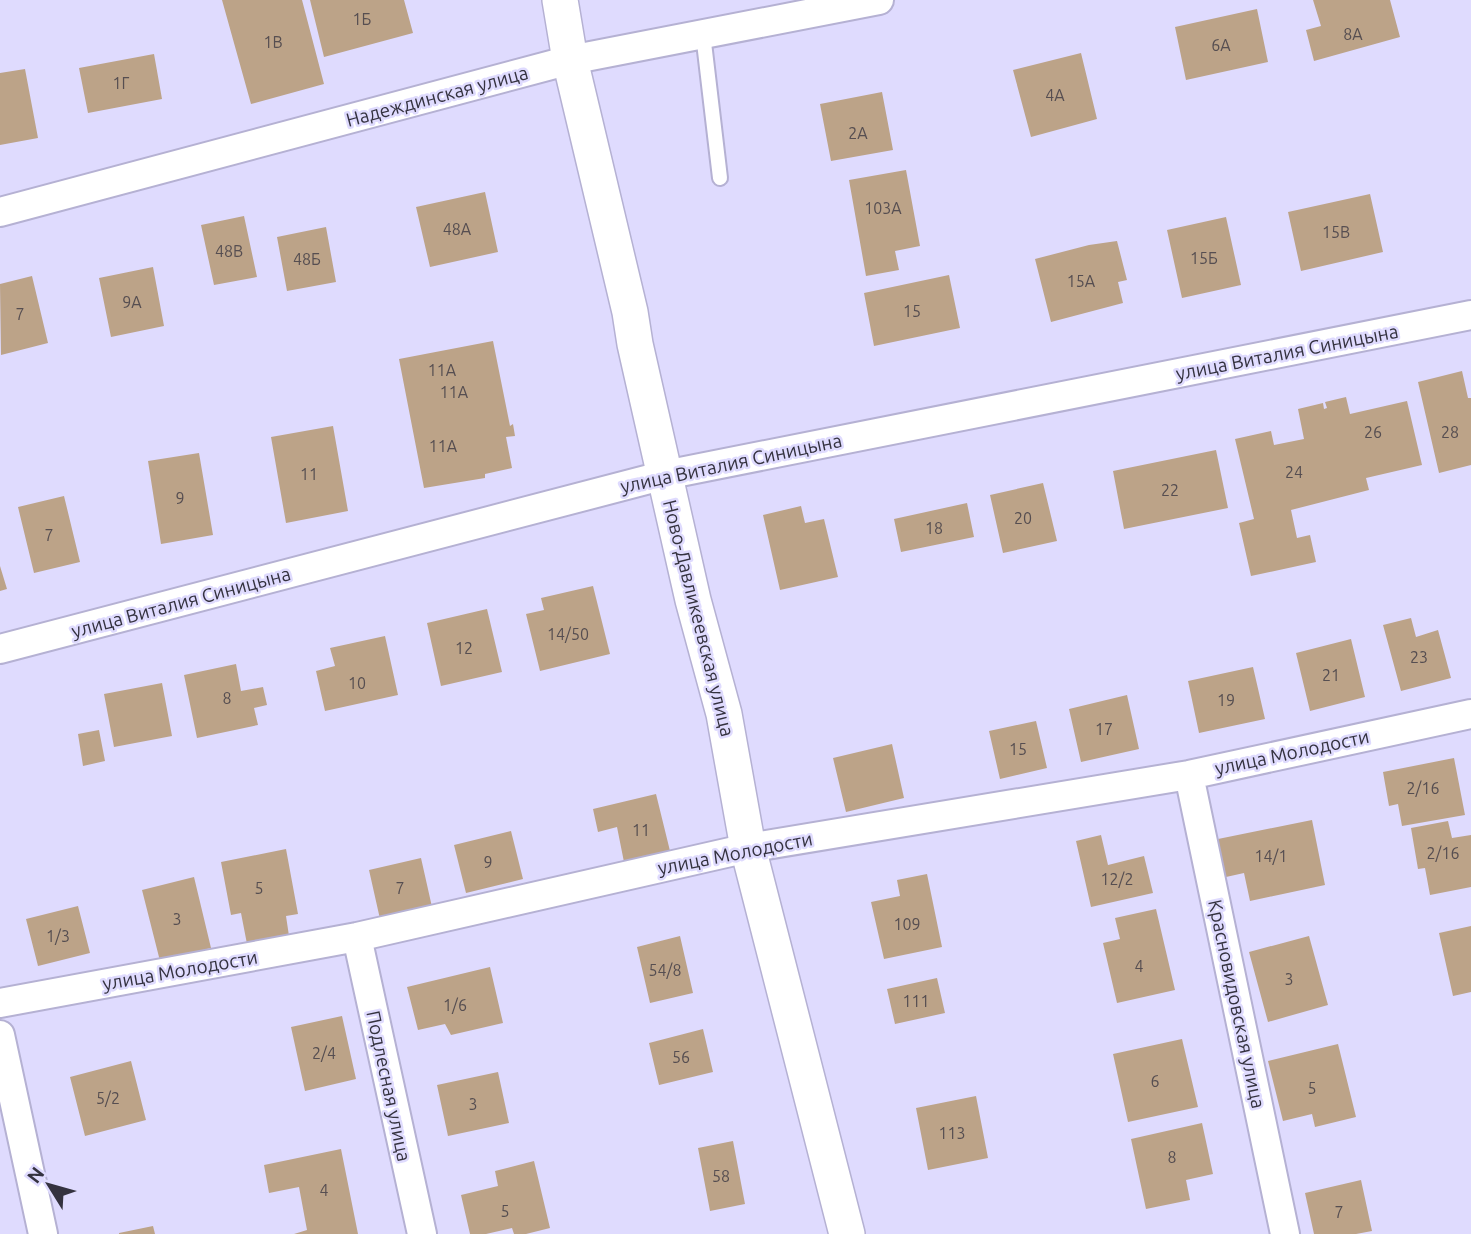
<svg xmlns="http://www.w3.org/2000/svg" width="1471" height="1234" font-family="Ubuntu,sans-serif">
<rect width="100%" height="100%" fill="#dfdbfe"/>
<path fill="#bca388" d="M222,0H302L324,84L251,104Z
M310,0H404L413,33L324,57Z
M1313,0H1390L1400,37L1314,61L1306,30L1321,26Z
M1257,9L1268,62L1186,80L1175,27Z
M1081,53L1097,119L1031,137L1013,70Z
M154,54L162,99L88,113L79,68Z
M25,69L38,138L0,145V73Z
M882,92L893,150L831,161L820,104Z
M906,170L920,246L895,251L899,270L866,276L849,180Z
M485,192L498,252L430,267L416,207Z
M1370,194L1383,252L1301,271L1288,212Z
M244,216L257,277L214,285L201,225Z
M1226,217L1241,285L1182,298L1167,230Z
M326,227L336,282L287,291L277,237Z
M1117,241L1127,280L1118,282L1123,303L1051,322L1035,259L1089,245Z
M153,267L164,326L111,337L99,278Z
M949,275L960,328L874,346L864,293Z
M32,276L48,343L1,355L0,284Z
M493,341L510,426L513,424L515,436L506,437L512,468L485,474V478L424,488L399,359Z
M1462,371L1468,398H1471V465L1439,473L1418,382Z
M1346,397L1350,414L1407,401L1422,465L1366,478L1369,490L1291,510L1297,538L1310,535L1316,562L1251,576L1239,523L1254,519L1235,439L1271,431L1274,445L1304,439L1298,409L1323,403L1324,409L1327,408L1325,402Z
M333,426L348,511L286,523L271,437Z
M1216,450L1228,508L1124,529L1113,471Z
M199,453L213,535L161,544L148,461Z
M1043,483L1057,541L1003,553L990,495Z
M64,496L80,562L34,573L18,507Z
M967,503L974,537L901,552L894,519Z
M801,506L805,523L824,519L838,577L780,590L763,515Z
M0,566L7,589L0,591Z
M593,586L610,654L540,671L526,614L544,610L541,598Z
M487,609L502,672L441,686L427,623Z
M1411,618L1416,637L1438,630L1451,678L1401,691L1383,625Z
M385,636L398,695L325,711L316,671L335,666L330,648Z
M1351,639L1365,697L1310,711L1296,653Z
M236,664L241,691L263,687L267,705L254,708L258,725L197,738L184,675Z
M1253,667L1265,719L1199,733L1188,681Z
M162,683L172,736L114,747L104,694Z
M1127,695L1139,749L1081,762L1069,709Z
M1036,721L1047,768L1000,779L989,731Z
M99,730L105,761L83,766L78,734Z
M892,744L904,798L846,812L833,758Z
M1454,758L1465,815L1402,826L1398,804L1389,806L1383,772Z
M656,794L670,851L624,862L617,827L598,832L593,809Z
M1312,820L1325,885L1250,901L1244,873L1226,877L1218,839Z
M1448,821L1452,838L1471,835V887L1430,895L1425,868L1418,869L1411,828Z
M511,831L523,879L466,893L454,845Z
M1101,835L1108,865L1144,856L1153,893L1091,907L1076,841Z
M286,849L298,914L286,916L289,936L247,944L241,913L231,915L221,862Z
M421,858L432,907L380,919L369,870Z
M927,874L942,947L884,959L871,902L900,896L897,880Z
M194,877L211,948L160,961L142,890Z
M78,906L90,953L38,966L26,919Z
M1156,909L1175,990L1117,1003L1103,943L1120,939L1115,918Z
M1471,926V992L1453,996L1439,933Z
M680,936L693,993L650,1003L637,947Z
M1309,936L1328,1005L1268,1022L1249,952Z
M490,967L503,1023L451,1035L445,1024L418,1030L407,987Z
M937,978L945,1013L895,1024L887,989Z
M342,1016L356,1079L305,1091L291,1027Z
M703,1029L713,1072L659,1085L649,1043Z
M1182,1039L1198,1107L1128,1122L1113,1054Z
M1338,1044L1356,1117L1315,1127L1312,1114L1283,1121L1268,1061Z
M131,1061L146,1120L85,1136L70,1077Z
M498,1072L509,1123L448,1136L437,1085Z
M976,1096L988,1158L928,1170L916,1108Z
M1202,1123L1213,1174L1186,1180L1190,1200L1146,1209L1131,1139Z
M733,1141L745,1204L710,1211L698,1148Z
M341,1149L358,1234H294L307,1230L299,1187L269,1193L264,1165Z
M534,1161L550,1228L526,1234H514L512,1228L486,1234H470L461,1195L498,1186L495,1171Z
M1361,1180L1372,1231L1356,1234H1314L1305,1193Z
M153,1226L155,1234H119V1233Z"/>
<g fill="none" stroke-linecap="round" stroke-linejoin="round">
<defs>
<path id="service" d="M703,34L720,178"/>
<path id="minor" d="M0,212L570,60L879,0
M0,649L665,475L1471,315
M1189,775L1285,1234
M357,937L422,1234
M0,1003L357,937L748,848L1189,775L1471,714
M0,1035L43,1234"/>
<path id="tertiary" d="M560,0L570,60L630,312L635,344L693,600L724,714L748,848L847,1234"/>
</defs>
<use href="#service" stroke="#b5b1d3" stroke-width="18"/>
<use href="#minor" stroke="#b5b1d3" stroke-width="32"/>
<use href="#tertiary" stroke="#b5b1d3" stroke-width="38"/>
<use href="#service" stroke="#fff" stroke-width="14"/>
<use href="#minor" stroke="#fff" stroke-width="28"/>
<use href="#tertiary" stroke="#fff" stroke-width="35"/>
</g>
<g text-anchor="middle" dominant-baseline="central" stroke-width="5" stroke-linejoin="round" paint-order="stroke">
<g font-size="16" fill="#564e51">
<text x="362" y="19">1Б</text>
<text x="1353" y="34">8А</text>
<text x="273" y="42">1В</text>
<text x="1221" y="45">6А</text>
<text x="121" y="83">1Г</text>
<text x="1055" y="95">4А</text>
<text x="858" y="133">2А</text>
<text x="883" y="208">103А</text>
<text x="457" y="229">48А</text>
<text x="1336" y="232">15В</text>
<text x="229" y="251">48В</text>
<text x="1204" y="258">15Б</text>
<text x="307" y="259">48Б</text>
<text x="1081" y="281">15А</text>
<text x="132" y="302">9А</text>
<text x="912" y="311">15</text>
<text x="20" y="314">7</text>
<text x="442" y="370">11А</text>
<text x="454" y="392">11А</text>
<text x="1373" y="432">26</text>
<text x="1450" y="432">28</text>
<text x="443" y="446">11А</text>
<text x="1294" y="472">24</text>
<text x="309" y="474">11</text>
<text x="1170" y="490">22</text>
<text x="180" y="498">9</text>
<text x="1023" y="518">20</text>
<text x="934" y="528">18</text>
<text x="49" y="535">7</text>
<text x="568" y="634">14/50</text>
<text x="464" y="648">12</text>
<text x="1419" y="657">23</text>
<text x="1331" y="675">21</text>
<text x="357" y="683">10</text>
<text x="227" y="698">8</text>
<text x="1226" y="700">19</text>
<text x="1104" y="729">17</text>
<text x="1018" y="749">15</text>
<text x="1423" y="788">2/16</text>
<text x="641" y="830">11</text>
<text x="1443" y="853">2/16</text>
<text x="1271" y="856">14/1</text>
<text x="488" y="862">9</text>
<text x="1117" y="879">12/2</text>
<text x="259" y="888">5</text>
<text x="400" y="888">7</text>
<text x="177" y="919">3</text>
<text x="907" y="924">109</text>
<text x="58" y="936">1/3</text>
<text x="1139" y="966">4</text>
<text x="665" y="970">54/8</text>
<text x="1289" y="979">3</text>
<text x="916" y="1001">111</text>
<text x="455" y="1005">1/6</text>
<text x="324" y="1053">2/4</text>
<text x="681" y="1057">56</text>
<text x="1155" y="1081">6</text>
<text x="1312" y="1088">5</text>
<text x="108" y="1098">5/2</text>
<text x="473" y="1104">3</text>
<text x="952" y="1133">113</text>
<text x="1172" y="1157">8</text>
<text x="721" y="1176">58</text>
<text x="324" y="1190">4</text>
<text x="505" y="1211">5</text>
<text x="1339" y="1212">7</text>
</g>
<g font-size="19" fill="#34323f" stroke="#dfdbfe">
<text transform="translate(437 96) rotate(-15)">Надеждинская улица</text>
<text transform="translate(1287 352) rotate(-11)">улица Виталия Синицына</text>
<text transform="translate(731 463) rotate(-12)">улица Виталия Синицына</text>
<text transform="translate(181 602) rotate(-15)">улица Виталия Синицына</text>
<text transform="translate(699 618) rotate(76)">Ново-Давликеевская улица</text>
<text transform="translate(1292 752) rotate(-12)">улица Молодости</text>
<text transform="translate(735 853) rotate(-11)">улица Молодости</text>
<text transform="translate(180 970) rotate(-10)">улица Молодости</text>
<text transform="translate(1237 1004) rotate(78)">Красновидовская улица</text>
<text transform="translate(389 1086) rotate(78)">Подлесная улица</text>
</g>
</g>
<g transform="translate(49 1185) rotate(307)" stroke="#dfdbfe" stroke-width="5" paint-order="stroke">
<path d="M0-5L12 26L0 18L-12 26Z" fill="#34323f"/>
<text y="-10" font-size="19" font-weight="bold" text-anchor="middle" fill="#34323f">N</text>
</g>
</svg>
